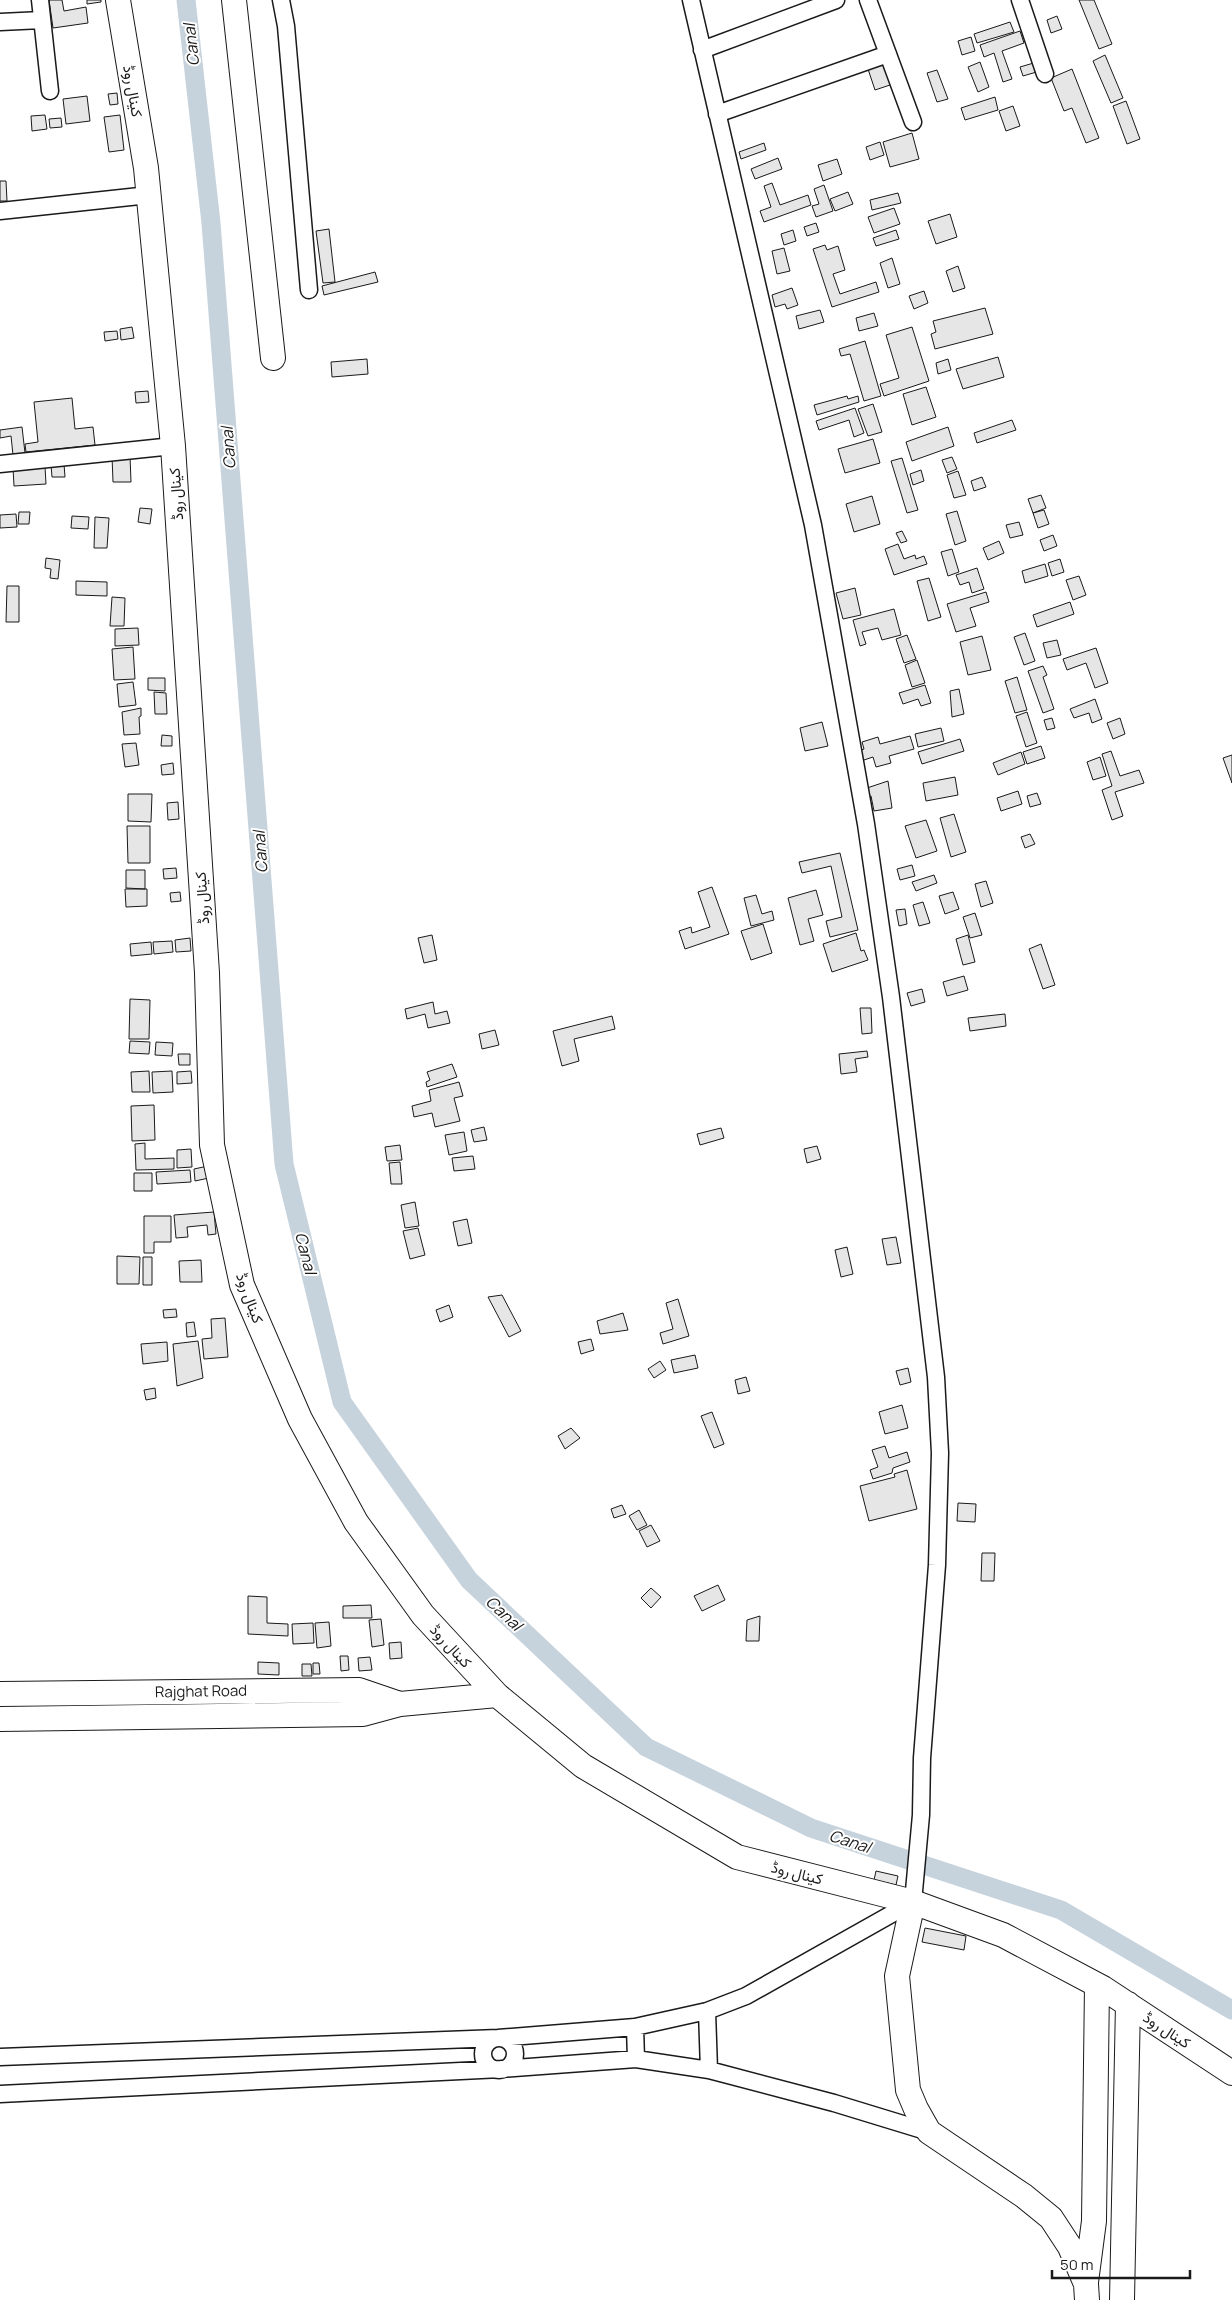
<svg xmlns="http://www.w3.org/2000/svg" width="1232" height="2300" font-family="Manrope,Vazirmatn,sans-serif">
<rect width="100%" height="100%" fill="#fff"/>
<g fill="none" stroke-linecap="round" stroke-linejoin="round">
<path stroke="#c6d2dc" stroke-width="19" d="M186,0L211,223L284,1164L342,1402L469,1580L646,1747L811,1828L1061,1910L1232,2010"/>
</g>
<path fill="#e6e6e6" stroke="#1a1a1a" d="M49,0H62L64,11L86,7L88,23L53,28Z
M87,0H101V2L87,4Z
M1079,0H1094L1112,44L1099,49Z
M1057,16L1062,29L1051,33L1047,20Z
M1010,22L1014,32L977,43L974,34Z
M1020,31L1024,43L1002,51L1012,79L1003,82L994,53L984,57L980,45Z
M971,37L975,51L962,55L958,41Z
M1105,55L1123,98L1111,103L1093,61Z
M889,62L896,83L875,90L868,69Z
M980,62L989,87L978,92L968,67Z
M1037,62L1040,71L1023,76L1020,67Z
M1072,69L1099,138L1086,143L1072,108L1064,111L1051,78Z
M937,70L948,99L937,102L927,73Z
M117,93L118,104L110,105L108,94Z
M87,96L90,121L66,124L63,99Z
M995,97L998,110L965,120L961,108Z
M1126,101L1140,139L1127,144L1113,106Z
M1013,106L1020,126L1006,131L999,111Z
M45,115L47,129L32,131L31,116Z
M120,115L124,150L109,152L104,117Z
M61,118L62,127L50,128L49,119Z
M912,133L919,159L890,167L883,142Z
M880,142L884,155L870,160L866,147Z
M764,143L766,150L741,159L739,152Z
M778,158L782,169L755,179L751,169Z
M837,159L842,174L823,181L818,165Z
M0,181H6L7,201H0Z
M772,183L780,205L808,195L811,205L764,222L760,211L771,207L764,186Z
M824,185L833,211L816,217L812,206L819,204L814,189Z
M848,192L853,204L835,211L830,199Z
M898,193L901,203L872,210L870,200Z
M894,208L900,224L874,233L868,217Z
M950,214L957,237L936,244L928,221Z
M816,223L819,232L807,236L804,227Z
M329,229L335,282L323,283L316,231Z
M793,230L796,241L784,245L781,234Z
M896,230L899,239L876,246L873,238Z
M825,245L827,250L838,246L845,270L833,274L840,294L876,282L879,292L832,307L813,249Z
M784,248L790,271L777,274L772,251Z
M892,258L900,284L888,288L880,263Z
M958,266L965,288L953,292L946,271Z
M375,272L378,282L324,295L322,286Z
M792,288L798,305L787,309L785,304L775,307L772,295Z
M924,291L928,303L914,309L909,296Z
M985,308L993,334L935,349L931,334L936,332L933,321Z
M820,310L824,322L799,329L796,316Z
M874,313L878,326L859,331L856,318Z
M132,327L134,338L121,340L120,329Z
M912,327L929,381L884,396L880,384L899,378L886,335Z
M117,331L118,339L105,341L104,332Z
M865,341L881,396L864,401L850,354L841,356L839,349Z
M998,357L1004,377L963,389L956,369Z
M367,359L368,374L332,377L331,362Z
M948,359L951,370L938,374L936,363Z
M926,387L936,417L912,425L903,394Z
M148,391L149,402L136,403L135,392Z
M847,396L848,399L858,396L859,402L817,415L814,405Z
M72,398L75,429L93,427L95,445L26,452L25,444L38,442L34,402Z
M873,404L882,432L868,436L858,409Z
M855,408L864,433L854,437L849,420L819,430L816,421Z
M1012,420L1016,430L977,443L974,433Z
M22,427L25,453L13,455L11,436L0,438V430Z
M948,427L954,446L912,461L906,442Z
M873,439L880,463L845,473L838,449Z
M112,456H130L131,482H113Z
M952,457L957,469L947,473L942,460Z
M902,458L918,510L907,513L891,461Z
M64,464L65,477H52L51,465Z
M45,467L46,484L14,486L13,468Z
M921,470L924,481L913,485L910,474Z
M958,471L966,495L954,498L947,475Z
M982,477L986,487L974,491L971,481Z
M1041,495L1046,508L1033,513L1028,499Z
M872,496L880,524L854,532L846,504Z
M140,508L152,509L150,524L138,522Z
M1044,510L1049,524L1038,528L1033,513Z
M957,511L966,541L955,545L946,514Z
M19,512H30L29,524H18Z
M16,514L17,527L0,528V515Z
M72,516L89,517L88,529L71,528Z
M95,517L109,518L107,548H94Z
M1019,522L1023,535L1010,538L1006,525Z
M902,531L907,541L901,543L896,533Z
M1053,535L1057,546L1044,551L1040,540Z
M999,541L1004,553L988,560L983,548Z
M898,544L904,559L915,555L916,559L924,556L927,564L894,575L885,549Z
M952,549L959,572L948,576L941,552Z
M46,558L60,560L58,579L50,578L51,569L45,568Z
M1060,559L1064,572L1052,576L1048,563Z
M1045,564L1048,576L1025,583L1022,571Z
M977,568L984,589L972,593L969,582L960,585L956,575Z
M1079,576L1086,595L1073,600L1066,580Z
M929,578L941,617L928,621L917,581Z
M76,581L107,582V596L76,595Z
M7,586H19V622H6Z
M855,588L861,615L843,619L836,593Z
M986,592L989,602L970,608L976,626L956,632L947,604Z
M112,597L125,598L124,626H110Z
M1070,602L1074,614L1037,627L1033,615Z
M894,609L901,635L882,640L878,628L862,632L866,644L860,646L853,620Z
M138,628L139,645L115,646V629Z
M1025,633L1035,661L1024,665L1014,637Z
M907,635L916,659L904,663L896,639Z
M982,636L991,670L968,675L960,642Z
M1057,640L1061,655L1047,658L1043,643Z
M133,647L135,679L114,680L112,649Z
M1096,648L1108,683L1095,688L1086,663L1067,670L1063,659Z
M917,660L925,683L912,687L905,665Z
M1043,666L1047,675L1043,677L1054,709L1043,713L1028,671Z
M1017,677L1027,710L1015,713L1005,681Z
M148,678H165V691L148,690Z
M133,682L136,705L119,707L117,684Z
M925,685L931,703L921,706L918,699L903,704L899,693Z
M959,689L964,714L952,717L950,691Z
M154,692L166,693L167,714H155Z
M1095,699L1102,719L1092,723L1089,713L1074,718L1070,709Z
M141,708V716L139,717L140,734L124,735L122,712Z
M1027,712L1037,743L1026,747L1016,716Z
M1052,718L1055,728L1047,730L1044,720Z
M1120,718L1125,734L1113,739L1107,723Z
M822,722L828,746L805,751L800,728Z
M941,728L944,741L918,747L915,734Z
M162,735L172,736V746H161Z
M910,736L914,749L889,756L891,763L876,767L873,757L861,761L858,751L864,749L862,742L878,737L880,744Z
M960,739L964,751L922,764L918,752Z
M136,743L139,765L125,767L122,744Z
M1041,746L1045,758L1027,764L1023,752Z
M1111,751L1120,776L1139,770L1144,783L1115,792L1123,816L1112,820L1102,790L1112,786L1102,754Z
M1021,752L1025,764L998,775L993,763Z
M1232,755V783L1223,758Z
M1100,757L1106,776L1093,780L1087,762Z
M173,763L174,774L162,775L161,765Z
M955,777L958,795L926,801L923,783Z
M888,781L892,808L874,811L871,796L868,797L867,788Z
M1018,791L1022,804L1001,811L997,798Z
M1037,793L1041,804L1030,807L1027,796Z
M128,794H152L151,822L128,821Z
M178,802L179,819L168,820L167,803Z
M954,814L966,852L951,857L940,818Z
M926,820L937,851L916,858L905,826Z
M127,826H150V863H128Z
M1030,834L1035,844L1025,848L1021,837Z
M840,853L858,930L830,937L826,921L842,917L831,866L802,873L799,862Z
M912,865L915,876L900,880L897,869Z
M176,868L177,878L164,879L163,869Z
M126,870H145V889L126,888Z
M934,875L937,883L916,891L912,882Z
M986,881L993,903L981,907L975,884Z
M712,887L729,934L685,949L679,931L691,927L692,933L710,927L698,892Z
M125,889H147V906L126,907Z
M816,890L823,915L808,919L814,941L800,945L788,898Z
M180,892L181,901L171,902L170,893Z
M953,892L959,909L945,914L939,896Z
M756,895L762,914L772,911L774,920L751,926L744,898Z
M923,902L930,923L919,926L913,905Z
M905,909L907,924L899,926L896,910Z
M975,913L982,935L970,938L963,917Z
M763,924L772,953L751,960L741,931Z
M856,933L861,951L864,950L868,960L832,972L823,944Z
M432,935L437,960L424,963L418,938Z
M968,935L975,962L963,965L956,939Z
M190,938L191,951L176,952L175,940Z
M172,941L173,952L154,954L153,942Z
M151,942L152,954L131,956L130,944Z
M1041,944L1055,985L1043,989L1029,949Z
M964,976L968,990L947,996L943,982Z
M922,989L925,1002L911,1006L907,993Z
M130,999L150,1000L149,1039H129Z
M433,1002L435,1014L447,1011L450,1023L428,1028L425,1014L407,1019L405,1009Z
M860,1008H871L872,1033L862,1034Z
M1005,1014L1006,1026L970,1031L968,1018Z
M612,1016L615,1029L574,1039L579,1061L562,1066L553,1031Z
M495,1030L499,1045L482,1049L479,1034Z
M130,1041L150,1042L149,1054L129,1053Z
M156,1042L173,1043L172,1056L155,1055Z
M867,1051L868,1057L855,1059L857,1072L841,1074L839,1054Z
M178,1054H190V1065H179Z
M452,1064L457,1077L427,1087L426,1082L430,1080L427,1072Z
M149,1071L150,1092H132L131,1072Z
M172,1071L173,1092L153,1093L152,1072Z
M191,1071L192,1083L177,1084V1072Z
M459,1082L463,1096L454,1098L460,1121L435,1127L432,1113L414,1117L412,1106L431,1101L429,1090Z
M154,1105L155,1140L132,1141L131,1106Z
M484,1127L487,1140L474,1142L471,1130Z
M721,1128L724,1138L700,1145L697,1134Z
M464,1132L467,1151L449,1155L445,1135Z
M145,1143V1159L174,1158V1169L136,1170L135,1144Z
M400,1145L402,1160L387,1161L385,1147Z
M817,1146L821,1159L807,1163L804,1149Z
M191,1149L192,1167L177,1168V1150Z
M473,1156L475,1169L454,1171L452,1158Z
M400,1162L402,1184H391L389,1163Z
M208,1166L209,1178L195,1181L194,1169Z
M190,1170L191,1182L157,1184L156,1172Z
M134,1173H152V1191H134Z
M415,1202L419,1226L405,1228L401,1205Z
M214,1212L216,1234L208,1235L207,1225L187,1227L188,1237L176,1238L174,1215Z
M144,1216H171V1242H154V1253H144Z
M467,1219L472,1243L458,1246L453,1222Z
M418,1228L425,1255L410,1259L403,1231Z
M896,1237L901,1263L887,1265L882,1239Z
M847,1247L853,1274L841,1277L835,1250Z
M117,1256L140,1257L139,1284H117Z
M143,1257H152V1285H143Z
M201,1260L202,1282H180L179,1261Z
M502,1295L521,1331L509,1337L488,1297Z
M678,1299L689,1336L663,1344L660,1333L673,1329L666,1303Z
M449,1305L453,1317L440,1322L436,1310Z
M176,1309L177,1317L164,1318L163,1310Z
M623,1313L628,1330L600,1334L597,1321Z
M225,1318L228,1357L204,1359L202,1339L212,1338L211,1319Z
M194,1322L196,1336L187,1337L186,1323Z
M591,1339L594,1350L581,1354L578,1342Z
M198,1341L203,1378L177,1386L173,1344Z
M167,1342L168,1361L143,1364L141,1344Z
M695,1355L698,1368L674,1373L671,1360Z
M660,1361L666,1370L654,1378L648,1369Z
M908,1368L911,1382L900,1385L896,1371Z
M746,1377L750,1391L738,1394L735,1380Z
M155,1388L156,1398L146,1400L144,1390Z
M902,1405L908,1428L885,1434L879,1412Z
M712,1412L724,1444L714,1448L701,1416Z
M571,1428L580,1438L565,1449L558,1436Z
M885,1446L889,1458L907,1452L910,1462L893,1468L892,1473L873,1479L870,1470L878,1467L872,1450Z
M907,1470L917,1509L869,1521L860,1486L895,1477L894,1474Z
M958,1503L976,1504L975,1522L957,1521Z
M622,1505L626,1514L614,1518L611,1509Z
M639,1510L647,1525L637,1530L629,1516Z
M651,1525L660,1541L647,1547L639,1531Z
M982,1553H995L994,1581H981Z
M718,1585L725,1600L702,1611L694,1596Z
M651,1588L661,1597L651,1608L641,1598Z
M248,1596L267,1597V1623L288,1624V1636L248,1634Z
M371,1605L372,1618H343V1606Z
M760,1616L759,1641H746L747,1620Z
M381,1619L384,1645L372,1647L369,1620Z
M329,1622L331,1646L317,1648L315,1623Z
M313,1623L314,1643L293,1644L292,1624Z
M401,1642L402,1658L390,1659L389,1643Z
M340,1656H348L349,1670L341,1671Z
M370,1657L372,1670L359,1671L358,1658Z
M258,1662L279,1663V1675L258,1674Z
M313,1663H319L320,1674H313Z
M302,1664H311L312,1676H302Z
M876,1871L898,1876L896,1885L874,1880Z
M925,1928L966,1936L964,1950L922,1942Z"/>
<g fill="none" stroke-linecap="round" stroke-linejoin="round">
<defs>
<path id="street" d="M40,0L50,91
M281,0L286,26L309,290
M868,0L913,122
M1020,0L1045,74
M0,22L42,20
M702,50L836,0
M717,114L888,54
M0,211L149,195
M0,464L173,446
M707,2011L709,2070
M635,2027L636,2059
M483 2054a16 16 0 1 1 32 0a16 16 0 1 1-32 0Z
M0,2057L498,2038L635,2027L707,2011L746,1996L913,1902L921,1815L922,1758L937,1565L940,1453L936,1377L891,997L866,824L813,525L691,0
M0,2094L501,2069L636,2059L709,2070L834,2103L929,2132"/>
<path id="secondary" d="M118,0L146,168L173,446L207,973L212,1145L242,1285L300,1419L356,1522L423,1615L497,1695L583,1766L737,1857L913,1902L1003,1935L1103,1988L1232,2073
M234,0L273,358
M0,1694L359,1690L400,1704
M0,1719L363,1714L400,1704L497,1695
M913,1902L897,1976L908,2090L916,2109L929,2132L1024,2196L1051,2218L1070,2247L1086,2284L1087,2300
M1086,2282L1094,2221L1097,1985
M1122,2300L1128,2004"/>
</defs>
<use href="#street" stroke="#1a1a1a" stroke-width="19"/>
<use href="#secondary" stroke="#1a1a1a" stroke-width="26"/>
<use href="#street" stroke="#fff" stroke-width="16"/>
<use href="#secondary" stroke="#fff" stroke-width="24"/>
</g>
<g text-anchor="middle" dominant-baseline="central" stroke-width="4" stroke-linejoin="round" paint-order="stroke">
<g font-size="15" fill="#1a1a1a" stroke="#fff">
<text transform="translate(133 91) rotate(80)">کینال روڈ</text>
<text transform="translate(176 494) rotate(-94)">کینال روڈ</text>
<text transform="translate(202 898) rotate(-94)">کینال روڈ</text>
<text transform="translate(250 1298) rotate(70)">کینال روڈ</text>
<text transform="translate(451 1646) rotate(47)">کینال روڈ</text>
<text transform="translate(201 1691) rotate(-1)">Rajghat Road</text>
<text transform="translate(797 1873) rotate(14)">کینال روڈ</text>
<text transform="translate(1167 2030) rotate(33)">کینال روڈ</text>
</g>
<g font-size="16" font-style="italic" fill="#1a1a1a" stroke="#fff">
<text transform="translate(191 45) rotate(-96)">Canal</text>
<text transform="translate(228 448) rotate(-94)">Canal</text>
<text transform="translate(260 852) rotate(-94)">Canal</text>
<text transform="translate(306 1253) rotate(76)">Canal</text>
<text transform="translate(504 1613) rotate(43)">Canal</text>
<text transform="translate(850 1841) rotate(18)">Canal</text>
</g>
</g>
<path d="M1052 2270v8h138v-8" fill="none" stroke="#1a1a1a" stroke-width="2.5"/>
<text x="1060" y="2270" font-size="15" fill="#1a1a1a" stroke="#ffffff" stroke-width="4" paint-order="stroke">50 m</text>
</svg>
